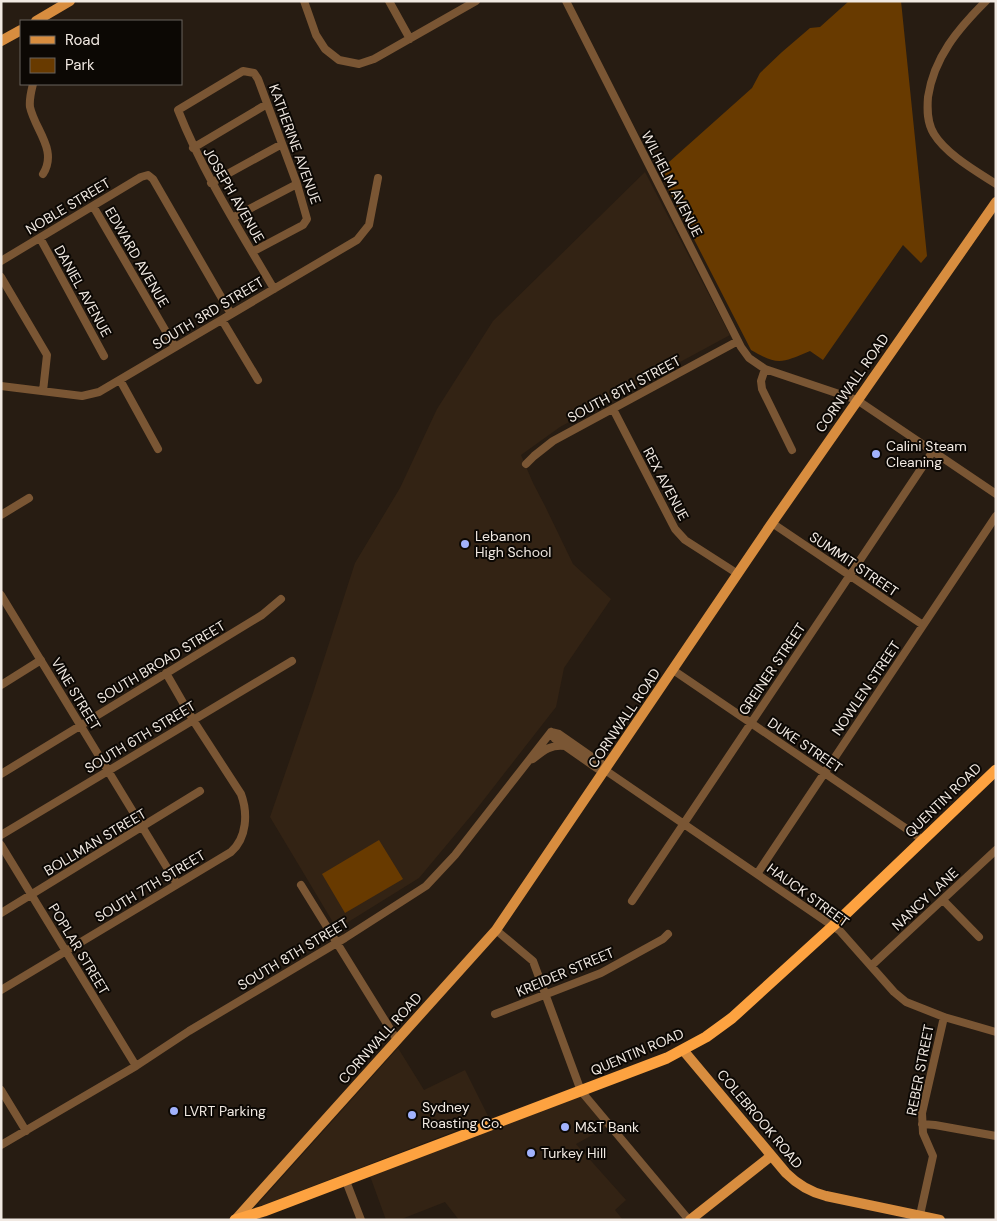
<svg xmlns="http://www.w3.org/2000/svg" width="997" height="1221" font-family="'DM Sans',sans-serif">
<rect width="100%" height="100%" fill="#271c12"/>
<path fill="#332314" d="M645,172L730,335L560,427L521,455L533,483L545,506L573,564L611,599L564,668L556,707L475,811L419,878L337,929L270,817L312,696L355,563L400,488L437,409L493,321Z
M398,1048L424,1090L465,1070L489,1118L261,1206L258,1204Z
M578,1097H582L607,1127L576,1144L626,1200L615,1210L623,1220H459L445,1202L399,1220H386L370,1176Z"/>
<path fill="#683a00" d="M849,1H901L927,256L921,263L903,245L823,360L810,351C781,363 779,366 751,350L659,171L752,88L760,73L782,52L810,28L820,27Z
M379,840L403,879L345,913L322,874Z"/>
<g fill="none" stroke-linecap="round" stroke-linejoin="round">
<path stroke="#7a5634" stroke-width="8" d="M304,1L316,35L325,49L339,60L359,64L374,59L476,1
M389,1L410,39
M566,1L741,347L749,358L765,369L857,400L996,494
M986,1C958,29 934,57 928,97C927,110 927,123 934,134C946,154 976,171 996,184
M33,84C31,92 29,99 30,107C35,130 58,150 43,174
M193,148L267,104
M211,183L282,144
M93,206L175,347
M232,218L297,184
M40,238L104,356
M252,252L303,225L307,219L297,184L258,79L254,73L243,71L178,110C203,173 240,231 274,289
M1,261L141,177L148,175L153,179L231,314
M1,277L47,355L43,391
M222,320L258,380
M765,369L761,381L762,389L792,450
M120,380L158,449
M1,386L82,396L99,392L357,240L369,225L378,178
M613,409L675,529L685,540L738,574
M526,464L534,456L553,441L738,341
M1,515L29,498
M772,523L923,625
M1,595L177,884
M673,670L923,840
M1,685L41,660
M551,732L559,734L602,764L605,770L840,931L894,992L906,1002L944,1017L996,1032
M551,732L555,739L598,769L605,770
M533,759C543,751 551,744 565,746
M1,774L262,615L281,599
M1,835L292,661
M1,845L136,1066
M757,874L996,516
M301,885L397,1040
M943,900L979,937
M632,901L933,451
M1,913L200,791
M496,930L533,961L581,1091L689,1220
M871,966L996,850
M1,990L231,852C247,838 248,813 241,794L193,720L166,673
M495,1014L601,973L663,939L668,934
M1,1090L26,1131
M922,1124L935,1125L996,1136
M1,1145L136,1066L189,1031L345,938L426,886L455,855L551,732
M346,1181L361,1220
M920,1215L933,1156L923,1133L922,1113L944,1017"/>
<path stroke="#d88d3f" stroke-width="10" d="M36,21L70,1
M1,41L21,30
M683,1050L786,1173C798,1185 810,1192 826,1196L940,1220
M236,1219L496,930L772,523L996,202
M690,1220L771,1156"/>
<path stroke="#fda240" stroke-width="11" d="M235,1220L264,1211L667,1058L706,1037L732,1018L833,926L996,770"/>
</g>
<g fill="#a1b2fd" stroke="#0c0804" stroke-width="2">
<circle cx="876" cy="454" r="5"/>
<circle cx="465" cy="544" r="5"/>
<circle cx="174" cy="1111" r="5"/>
<circle cx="412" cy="1115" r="5"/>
<circle cx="565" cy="1127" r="5"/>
<circle cx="531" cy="1153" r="5"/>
</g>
<g text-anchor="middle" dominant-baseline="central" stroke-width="4" stroke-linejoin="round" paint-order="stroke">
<g font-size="14" fill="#f1e9e2" stroke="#0c0804">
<text transform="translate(295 144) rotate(70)">KATHERINE AVENUE</text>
<text transform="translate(672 184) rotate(63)">WILHELM AVENUE</text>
<text transform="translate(234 195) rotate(60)">JOSEPH AVENUE</text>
<text transform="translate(68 206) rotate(-31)">NOBLE STREET</text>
<text transform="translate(137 257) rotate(60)">EDWARD AVENUE</text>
<text transform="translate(83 291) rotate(61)">DANIEL AVENUE</text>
<text transform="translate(208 313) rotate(-31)">SOUTH 3RD STREET</text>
<text transform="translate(852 383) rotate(-55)">CORNWALL ROAD</text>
<text transform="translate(624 389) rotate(-28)">SOUTH 8TH STREET</text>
<text transform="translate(666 484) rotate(62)">REX AVENUE</text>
<text transform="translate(854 564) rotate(34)">SUMMIT STREET</text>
<text transform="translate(161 662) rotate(-31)">SOUTH BROAD STREET</text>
<text transform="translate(772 669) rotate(-56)">GREINER STREET</text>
<text transform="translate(866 688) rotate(-56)">NOWLEN STREET</text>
<text transform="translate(76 694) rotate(59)">VINE STREET</text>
<text transform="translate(624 718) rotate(-56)">CORNWALL ROAD</text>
<text transform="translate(140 737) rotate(-31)">SOUTH 6TH STREET</text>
<text transform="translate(805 745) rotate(34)">DUKE STREET</text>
<text transform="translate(943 800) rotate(-44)">QUENTIN ROAD</text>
<text transform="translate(95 842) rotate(-31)">BOLLMAN STREET</text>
<text transform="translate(150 886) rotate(-31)">SOUTH 7TH STREET</text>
<text transform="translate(808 895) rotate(36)">HAUCK STREET</text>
<text transform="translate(925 899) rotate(-43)">NANCY LANE</text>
<text transform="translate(79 949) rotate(59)">POPLAR STREET</text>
<text transform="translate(293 954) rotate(-31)">SOUTH 8TH STREET</text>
<text transform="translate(565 972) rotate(-23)">KREIDER STREET</text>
<text transform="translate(380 1038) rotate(-48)">CORNWALL ROAD</text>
<text transform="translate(637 1052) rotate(-23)">QUENTIN ROAD</text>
<text transform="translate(920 1070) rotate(-79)">REBER STREET</text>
<text transform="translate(760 1119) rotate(50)">COLEBROOK ROAD</text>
</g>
<g font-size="14" fill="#f1e9e2" stroke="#0c0804" text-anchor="start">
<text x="886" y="446">Calini Steam<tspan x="886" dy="16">Cleaning</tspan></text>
<text x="475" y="536">Lebanon<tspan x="475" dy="16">High School</tspan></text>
<text x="422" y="1107">Sydney<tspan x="422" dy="16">Roasting Co.</tspan></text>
<text x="184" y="1111">LVRT Parking</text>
<text x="575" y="1127">M&amp;T Bank</text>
<text x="541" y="1153">Turkey Hill</text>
</g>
</g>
<rect width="997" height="1221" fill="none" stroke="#f1e9e2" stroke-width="5"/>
<rect x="20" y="20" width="162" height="65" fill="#0c0804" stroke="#68625d"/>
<rect x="30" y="36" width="25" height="8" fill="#d88d3f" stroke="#68625d"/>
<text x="65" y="45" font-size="15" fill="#f1e9e2">Road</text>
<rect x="30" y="58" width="25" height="15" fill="#683a00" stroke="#68625d"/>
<text x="65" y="70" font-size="15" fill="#f1e9e2">Park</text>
</svg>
